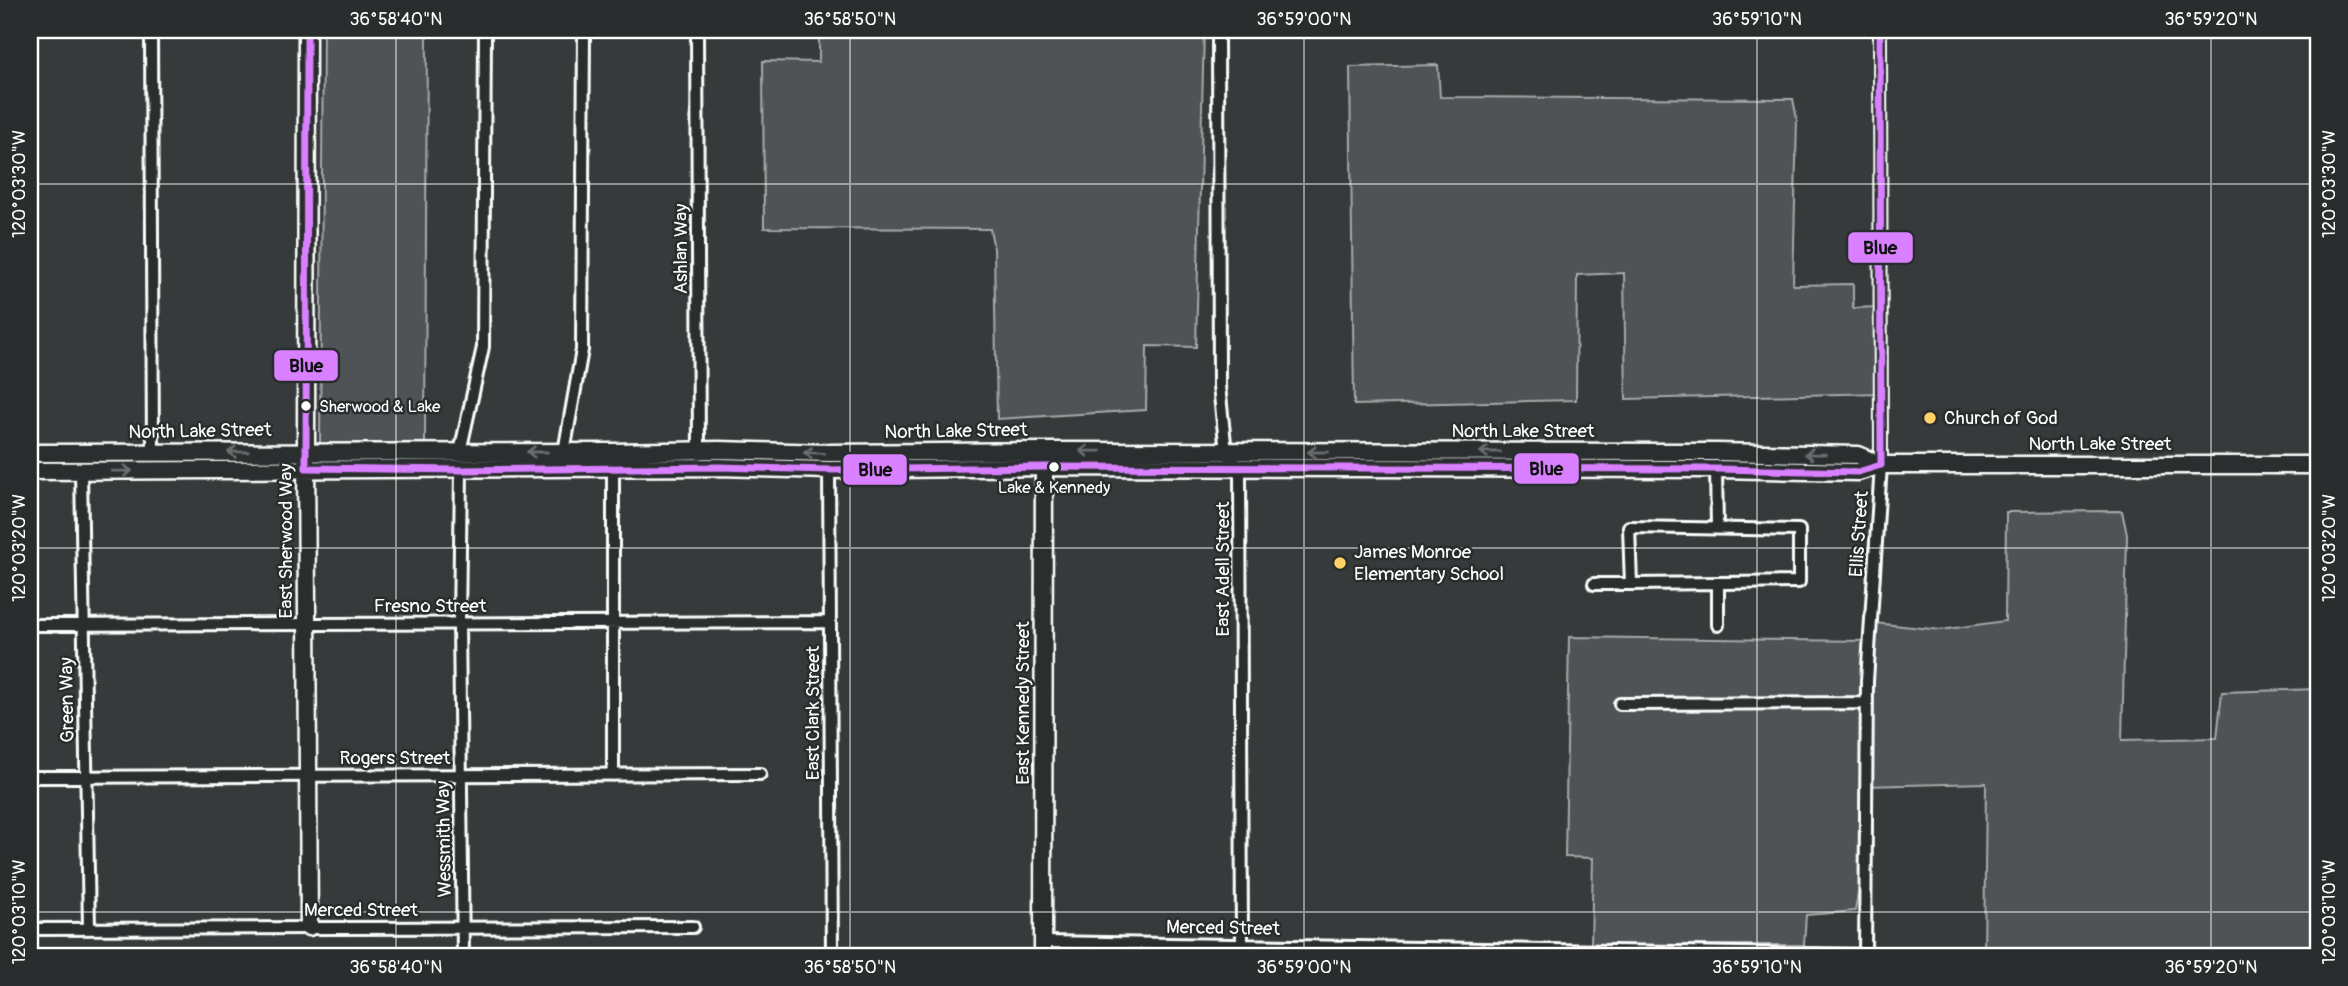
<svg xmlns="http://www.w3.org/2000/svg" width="2348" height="986" font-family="Pangolin,sans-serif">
<rect width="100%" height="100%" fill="#373a3b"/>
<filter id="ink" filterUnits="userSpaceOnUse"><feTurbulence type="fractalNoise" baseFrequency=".0143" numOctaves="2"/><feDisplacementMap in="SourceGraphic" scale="14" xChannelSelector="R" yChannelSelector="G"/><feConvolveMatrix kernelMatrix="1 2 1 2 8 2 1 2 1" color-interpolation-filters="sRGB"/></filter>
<g filter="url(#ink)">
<path fill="#505354" stroke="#a8a9aa" stroke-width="2" d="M323,30H427L425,443L320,444Z
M819,30H1204L1196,347L1147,346L1146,410L997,419L994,249L990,229L764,228L763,61L819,62Z
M1438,65L1440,97L1793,99L1797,119L1793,285L1853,284V308L1878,307L1883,393L1626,399L1624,273L1577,275L1576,400L1354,405L1350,67Z
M2122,511L2127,535L2122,740L2217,738L2222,692L2318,689V956H1984L1986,783L1864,786L1860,882L1855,911L1806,915L1804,945H1591L1593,858L1565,857L1569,637L1865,641V622L1941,630L2005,621L2006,512Z"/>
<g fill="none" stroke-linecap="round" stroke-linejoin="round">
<defs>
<path id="street" d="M151,30L153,453
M697,30L699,454
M1218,30L1219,386L1226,452L1240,469L1242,945
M460,452L483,347L485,30
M564,452L582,350L584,30
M1716,469L1717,527
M461,470L459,624L463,956
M829,470L832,956
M81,471L89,928
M1629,527L1799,530V582L1631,584Z
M1594,584H1631
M30,625L830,622
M1718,625V583
M1620,704L1867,703
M613,775V463
M30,777L760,774
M30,929L693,927
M1043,942L1865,955
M1865,956L1867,681L1881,465L1880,30"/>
<path id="secondary" d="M307,30L306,451L309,927
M30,453L613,452L719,450L829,453L1044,451L1716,452L1858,455L1881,465
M30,471L719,467L829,470L1044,467L1716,469L1858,472L1881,465H2318
M1043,956L1044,457"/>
</defs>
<use href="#street" stroke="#fff" stroke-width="16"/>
<use href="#secondary" stroke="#fff" stroke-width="21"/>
<use href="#street" stroke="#2a2d2e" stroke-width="10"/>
<use href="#secondary" stroke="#2a2d2e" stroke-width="16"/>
<defs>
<path id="bus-1" d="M307,30L306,468L461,470L719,467L829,470L1044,467L1716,469L1858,472L1881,465
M1880,30L1881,465"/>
</defs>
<use href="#bus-1" stroke="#2a2d2e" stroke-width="12"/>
<use href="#bus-1" stroke="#d880ff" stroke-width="7"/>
</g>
<defs><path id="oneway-shaft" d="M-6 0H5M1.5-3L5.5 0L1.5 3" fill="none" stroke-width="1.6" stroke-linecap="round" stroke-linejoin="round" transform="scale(1.75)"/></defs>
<g stroke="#6a6c6d">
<use href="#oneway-shaft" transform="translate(1090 451) rotate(-179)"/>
<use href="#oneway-shaft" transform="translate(238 452) rotate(179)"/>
<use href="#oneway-shaft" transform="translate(537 452) rotate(180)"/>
<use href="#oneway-shaft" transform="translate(1318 452) rotate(180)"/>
<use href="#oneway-shaft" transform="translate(1490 452) rotate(180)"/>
<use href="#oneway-shaft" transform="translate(814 453) rotate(-178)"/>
<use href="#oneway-shaft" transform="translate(1815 454) rotate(-179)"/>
<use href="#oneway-shaft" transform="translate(122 471) rotate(-1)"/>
</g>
</g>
<path fill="none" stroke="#fff" stroke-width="2" stroke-opacity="0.45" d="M396,30V956M850,30V956M1304,30V956M1757,30V956M2211,30V956M30,184H2318M30,548H2318M30,912H2318"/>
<g fill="#fff" stroke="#2a2d2e" stroke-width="2.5">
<circle cx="306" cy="406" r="6"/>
<circle cx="1054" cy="467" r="6"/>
</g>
<g fill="#ffd166" stroke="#2a2d2e" stroke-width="2.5">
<circle cx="1930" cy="418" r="7"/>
<circle cx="1340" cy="563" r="7"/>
</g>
<g text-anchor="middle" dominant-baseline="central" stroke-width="5" stroke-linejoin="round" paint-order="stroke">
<g font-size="17" fill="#fff" stroke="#2a2d2e" text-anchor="start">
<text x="319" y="406">Sherwood &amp; Lake</text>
<text x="1054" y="487" text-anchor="middle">Lake &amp; Kennedy</text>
</g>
<g font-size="19" fill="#fff" stroke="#2a2d2e">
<text transform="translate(681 249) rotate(-90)">Ashlan Way</text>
<text transform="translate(200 431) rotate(-1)">North Lake Street</text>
<text transform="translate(956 431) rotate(-1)">North Lake Street</text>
<text x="1523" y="431">North Lake Street</text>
<text x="2100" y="444">North Lake Street</text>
<text transform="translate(1859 534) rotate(-86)">Ellis Street</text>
<text transform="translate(286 541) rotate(-90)">East Sherwood Way</text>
<text transform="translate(1223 569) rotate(-90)">East Adell Street</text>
<text x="430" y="606">Fresno Street</text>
<text transform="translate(67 700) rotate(-91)">Green Way</text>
<text transform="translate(1023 703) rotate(-90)">East Kennedy Street</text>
<text transform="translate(813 713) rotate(-90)">East Clark Street</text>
<text x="395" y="758">Rogers Street</text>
<text transform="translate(444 839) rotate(-91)">Wessmith Way</text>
<text x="361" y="910">Merced Street</text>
<text transform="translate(1223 928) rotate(1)">Merced Street</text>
</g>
<g font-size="19" fill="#fff" stroke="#2a2d2e" text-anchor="start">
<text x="1944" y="418">Church of God</text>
<text x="1354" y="552">James Monroe<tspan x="1354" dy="22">Elementary School</tspan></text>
</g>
</g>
<g stroke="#2a2d2e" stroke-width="2.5">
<rect x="1847" y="231" width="67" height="33" rx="7" fill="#d880ff"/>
<rect x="273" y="349" width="66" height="33" rx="7" fill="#d880ff"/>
<rect x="1513" y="452" width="67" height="33" rx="7" fill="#d880ff"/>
<rect x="842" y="453" width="66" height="33" rx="7" fill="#d880ff"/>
</g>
<g font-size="19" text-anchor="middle" font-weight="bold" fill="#111">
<text x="1880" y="254">Blue</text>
<text x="306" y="372">Blue</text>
<text x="1546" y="475">Blue</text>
<text x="875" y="476">Blue</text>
</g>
<rect width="2348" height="986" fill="none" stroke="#2a2d2e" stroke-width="77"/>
<rect x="38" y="38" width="2272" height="910" fill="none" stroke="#fff" stroke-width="2.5"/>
<g font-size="18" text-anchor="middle" fill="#fff">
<text x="396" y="25">36°58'40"N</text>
<text x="850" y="25">36°58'50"N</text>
<text x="1304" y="25">36°59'00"N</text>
<text x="1757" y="25">36°59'10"N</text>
<text x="2211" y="25">36°59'20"N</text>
<text transform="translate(2329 184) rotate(-90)" y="6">120°03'30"W</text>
<text transform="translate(19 184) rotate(-90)" y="6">120°03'30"W</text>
<text transform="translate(2329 548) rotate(-90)" y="6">120°03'20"W</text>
<text transform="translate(19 548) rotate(-90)" y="6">120°03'20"W</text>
<text transform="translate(2329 912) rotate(-90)" y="6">120°03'10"W</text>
<text transform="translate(19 912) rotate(-90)" y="6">120°03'10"W</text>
<text x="396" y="973">36°58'40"N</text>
<text x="850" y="973">36°58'50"N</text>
<text x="1304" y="973">36°59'00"N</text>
<text x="1757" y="973">36°59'10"N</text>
<text x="2211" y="973">36°59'20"N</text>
</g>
</svg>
